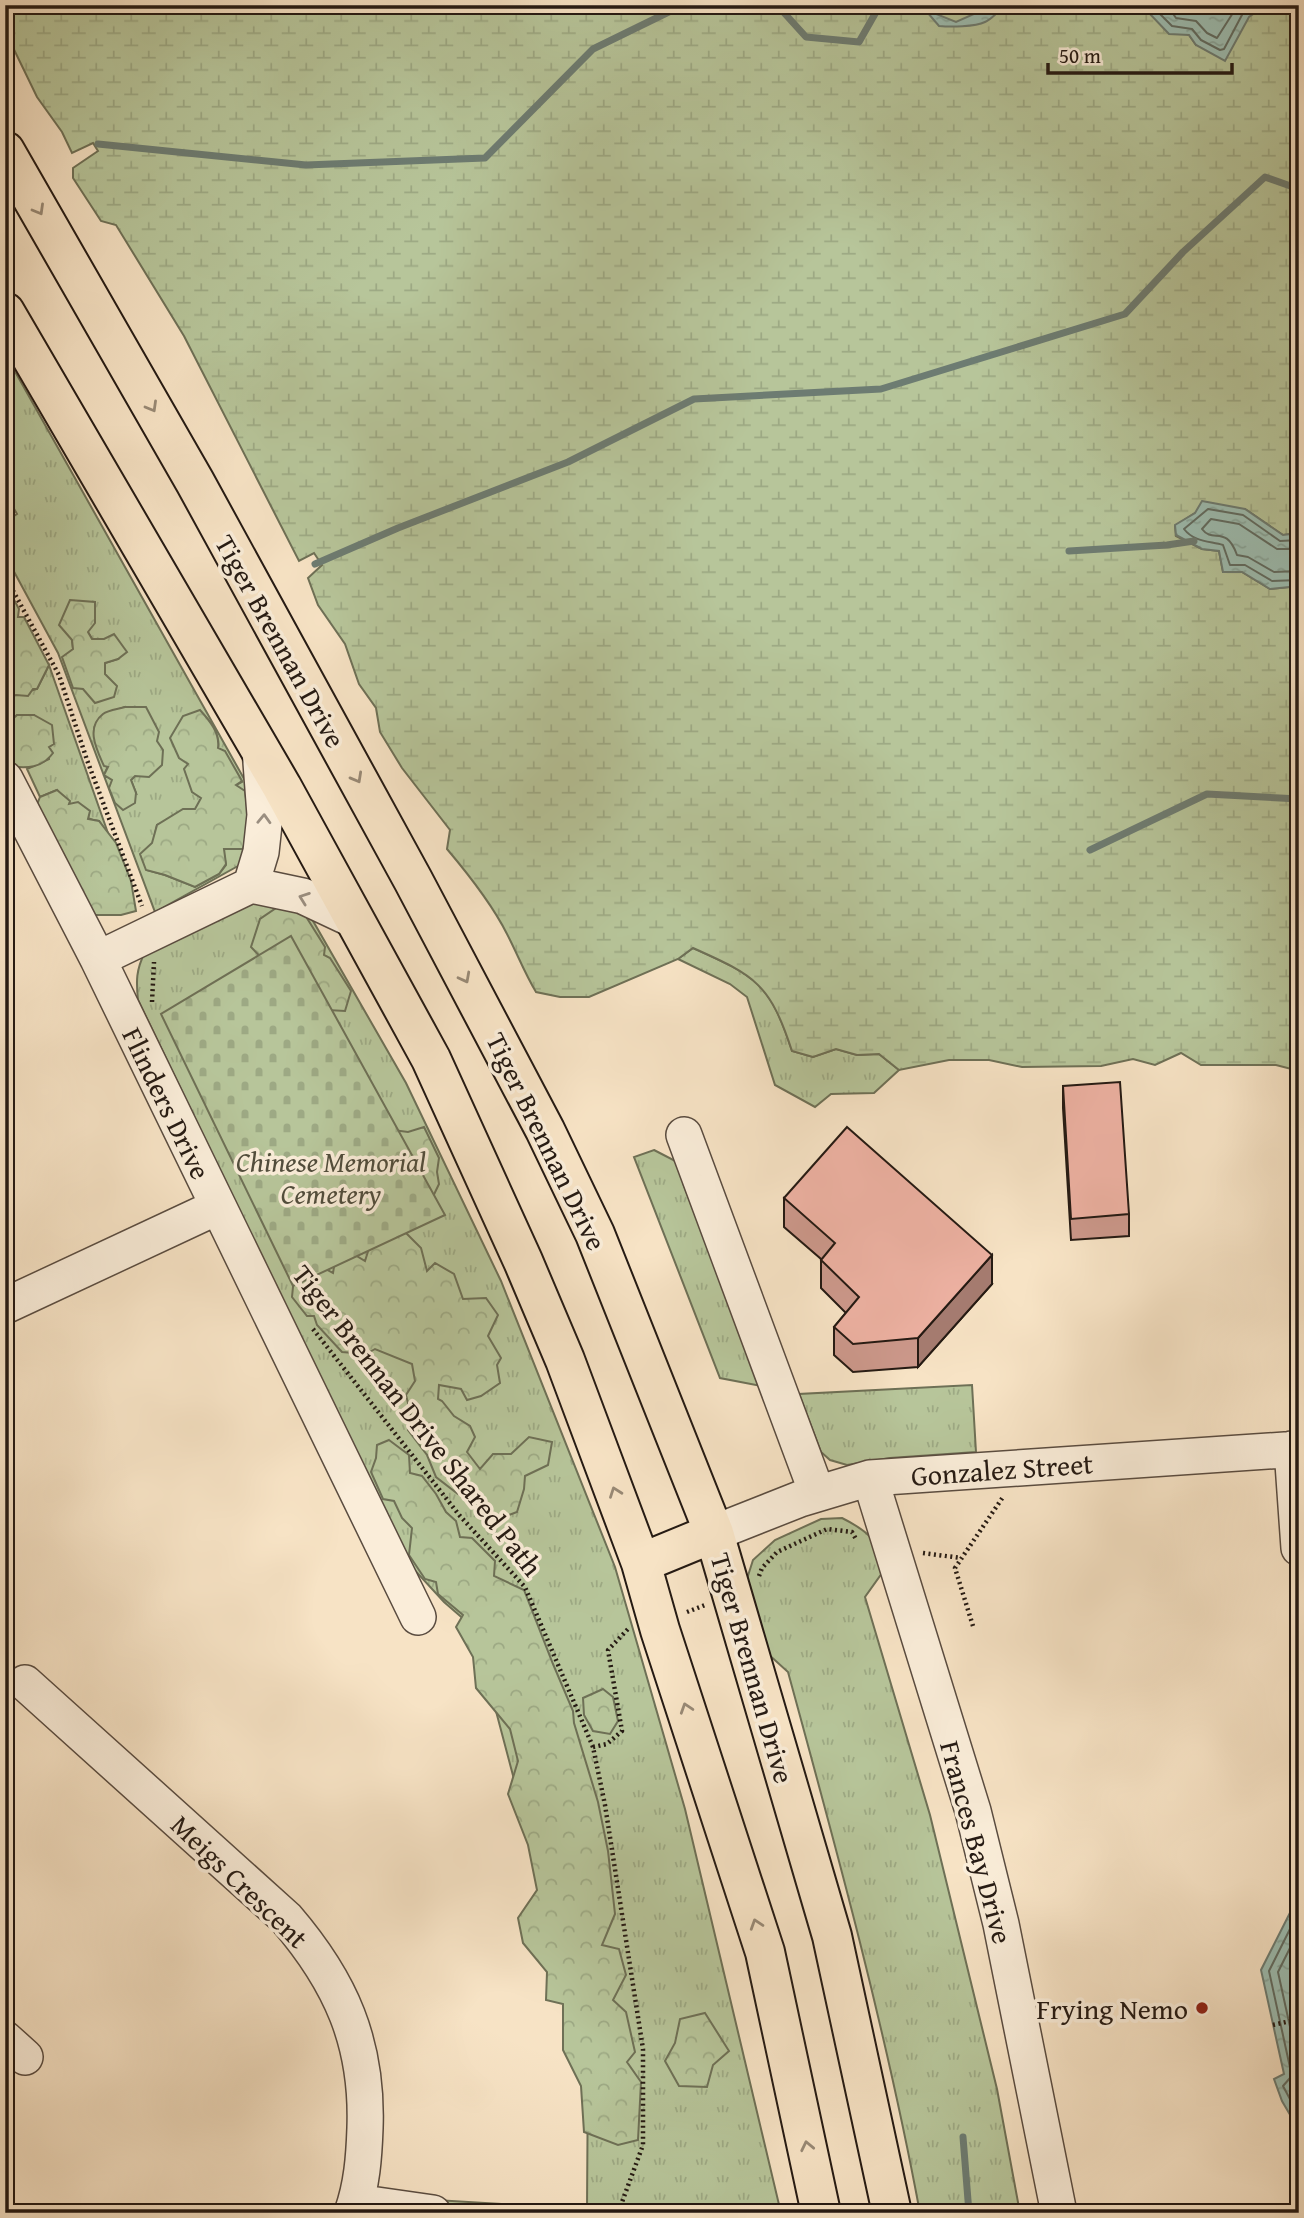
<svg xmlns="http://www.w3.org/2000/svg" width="1304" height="2218" font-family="'Gentium Book Plus',serif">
<defs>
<pattern id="grass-tufts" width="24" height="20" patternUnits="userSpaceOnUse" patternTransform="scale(1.75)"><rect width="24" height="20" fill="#b7c59a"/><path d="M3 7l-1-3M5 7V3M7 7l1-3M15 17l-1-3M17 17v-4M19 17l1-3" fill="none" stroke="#9da984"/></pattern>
<pattern id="forest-crowns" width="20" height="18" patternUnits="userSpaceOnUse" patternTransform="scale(1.75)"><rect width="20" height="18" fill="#b7c59a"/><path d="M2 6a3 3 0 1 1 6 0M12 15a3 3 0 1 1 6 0" fill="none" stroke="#9da984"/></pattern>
<pattern id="wetland-marsh" width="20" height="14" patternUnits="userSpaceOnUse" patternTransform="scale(1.75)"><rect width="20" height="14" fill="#b7c59a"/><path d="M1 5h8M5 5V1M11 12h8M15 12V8" fill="none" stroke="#9da984"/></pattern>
<pattern id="cemetery-stones" width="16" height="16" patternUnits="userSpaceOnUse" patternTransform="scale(1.75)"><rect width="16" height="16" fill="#b7c59a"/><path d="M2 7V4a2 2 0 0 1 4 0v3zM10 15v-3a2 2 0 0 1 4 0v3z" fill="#9da984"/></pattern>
<pattern id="water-ripples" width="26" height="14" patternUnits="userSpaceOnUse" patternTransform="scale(1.75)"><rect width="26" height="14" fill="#9dbeb2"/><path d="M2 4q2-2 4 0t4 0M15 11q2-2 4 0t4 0" fill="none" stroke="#87a398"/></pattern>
</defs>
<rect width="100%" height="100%" fill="#f7e3c5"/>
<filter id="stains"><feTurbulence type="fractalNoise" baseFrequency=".00286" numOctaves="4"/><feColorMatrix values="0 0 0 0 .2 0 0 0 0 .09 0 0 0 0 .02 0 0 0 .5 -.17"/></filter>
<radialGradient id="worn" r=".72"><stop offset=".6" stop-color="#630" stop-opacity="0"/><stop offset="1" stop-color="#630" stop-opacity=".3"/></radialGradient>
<path fill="url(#grass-tufts)" stroke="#6e7056" stroke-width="2" fill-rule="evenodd" d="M8,359L247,784V861L155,912L58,653L5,555V522L17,514L5,493V469H9L14,458L5,441V360ZM88,632L92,639H104L118,659L105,663V674L73,649L72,640ZM125,707L135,776L131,780L136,793L104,775L108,766C90,734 83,720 125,707ZM200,711C210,721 220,733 218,748L242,782L236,785L223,849L226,865L219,874L195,887L165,875L147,870L157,825L195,810L202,798L188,764Z
M49,665L109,836L99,821C80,819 69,804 57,790L40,797L27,769L49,759V746L34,715H17L5,726V698L37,689Z
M239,900L309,914L406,1083L501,1281L615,1567L685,1809L781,2213H380L386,2197L587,2209L588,2059L474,1628L444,1602L409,1564L138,1000C136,981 136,970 145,952Z
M693,948C756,976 770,983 792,1051L813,1057L836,1049L857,1055L879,1054L899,1070L874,1093L831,1094L815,1107L775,1085L747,997L730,984L678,959Z
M654,1150L687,1167L683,1183L761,1386L720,1378L634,1157Z
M972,1385L976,1452L890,1458L847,1465L830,1460L821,1452L799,1394Z
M842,1518C866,1530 878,1540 887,1566L865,1597L930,1815L997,2089L1020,2213H920C886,2030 837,1851 788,1672L767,1653L746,1582L753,1560L775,1540L821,1519Z"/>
<path fill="url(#forest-crowns)" stroke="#6e7056" stroke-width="2" d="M5,583L19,609L18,617H24L49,665L37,689H33L28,696L16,695L5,698Z
M70,600L95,602V623L88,632L92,639H104L114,634L127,652L118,659L105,663V674L117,686L114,697L95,703L83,689L73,688L62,657L73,649L72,640L59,625Z
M125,707H146L159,732L157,741L163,750L162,765L149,777L135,776L131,780L136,793L135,803L123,810L115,803L109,788L112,780L104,775L108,767L104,766C97,750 85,728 103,714C108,710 119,709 125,707Z
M200,710C210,721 220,733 218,748L225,751L242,781L236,785L245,791L249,823L243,849H224L226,864L219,874L195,887L165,875L146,870L140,854L152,843L157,825L183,809H195L201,798L192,792L184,769L188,764L179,758L170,738L183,716Z
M17,715H34L52,725L54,744L49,747L53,753C42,768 27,769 9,766L5,758V726Z
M57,790L70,801L69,804L78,802L90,811L88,819L99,821L116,843L131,881L136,911L121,915H89L32,817L40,797Z
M285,902L305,915L325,947L324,955L330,958L351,991L345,1011L310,1009L251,947L260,919Z
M424,1127L439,1158L437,1172L439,1184L427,1209L393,1130L408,1132Z
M406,1233L421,1248L427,1271L435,1263L454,1274L463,1299L486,1298L498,1315L488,1336L501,1358L497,1365L500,1383L481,1396L467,1400L461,1389L439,1385L438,1399L442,1401L454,1416L470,1426L475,1437L467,1452L480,1469L493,1454H511L529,1437L552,1442L548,1465L525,1476L524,1489L517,1512L493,1521L477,1512L474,1497L458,1494L436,1477L427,1455L408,1430L411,1415L406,1395L415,1381L412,1364L375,1349L366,1354L342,1352L317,1325L314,1316H307L292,1297L294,1277L322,1267L333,1273L335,1261L350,1252L365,1261L371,1242Z
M389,1440L409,1455L410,1473L422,1476L436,1494L446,1512L456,1521L460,1537L472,1538L495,1561L494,1576L524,1590L553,1664L573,1711L574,1723L598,1802L608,1851L615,1914L602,1945L619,1949L626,1975L613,2000L626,2012L635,2052L627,2062L641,2082L638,2140L618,2145L584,2132L581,2086L563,2050V2004L546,2000L547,1972L523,1943L518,1918L537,1890L528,1845L508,1794L518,1761L510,1729L476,1688L473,1657L456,1627L463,1615L438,1594L436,1582L425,1579L409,1555L412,1528L402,1518L394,1501L383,1499L371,1472L376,1458L377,1445Z
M603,1689L613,1697L618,1721L610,1734L593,1731L584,1715L583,1698Z
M705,2013L729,2051L713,2065L707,2087L679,2086L665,2061L675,2043L680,2019Z"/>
<path fill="url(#wetland-marsh)" stroke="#6e7056" stroke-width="2" d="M5,5H1152L1149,13L1189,35L1196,45L1266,5H1299V533L1283,535L1245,509L1195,513L1175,526L1176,536L1202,549L1219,551L1223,572H1242L1270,589L1299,586V1071L1276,1065H1201L1181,1053L1155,1065L1133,1059L1101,1066L1022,1067L989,1060H949L899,1070L879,1054L857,1055L836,1049L813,1057L792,1051C770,984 756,976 693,948L678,959L589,997H560L536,992C524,972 517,953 507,934C492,904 469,875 447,849L450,830L402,768L380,732L376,708L359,684L345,644L318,605L308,578L322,565L314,553L299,561L184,336L116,225L101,221L73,178V168L98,151L93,143L72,153L62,132L37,97L5,31Z"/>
<path fill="url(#cemetery-stones)" stroke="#6e7056" stroke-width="2" d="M291,936L445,1215L293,1286L161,1014Z"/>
<path fill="url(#water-ripples)" stroke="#6d7c72" stroke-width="2" d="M921,5H928L936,14L956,22L994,5H1009C997,10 994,18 985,22C975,27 950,27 939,26Z
M1152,5H1266L1249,17L1225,61L1196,45L1189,35L1169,34L1149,13Z
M1202,501L1245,509L1283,535L1299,533V586L1270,589L1242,572H1223L1219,551L1202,549L1176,535L1175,525L1195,513Z
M1299,1895V2130L1282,2101L1274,2079L1284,2074L1261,1970Z"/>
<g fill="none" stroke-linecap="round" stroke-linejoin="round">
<path stroke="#616c62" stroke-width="2" d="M1158,5V12L1172,26L1192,29L1201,40L1220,50L1224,49L1243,13L1254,5
M1167,5L1176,18L1196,21L1207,33L1217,38L1238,5
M1299,540L1280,541L1243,515L1208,509L1184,529C1194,542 1209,541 1223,545L1230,565H1245L1272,581L1299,580
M1299,549H1277L1239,524L1211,519L1202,529C1213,544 1226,524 1237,555L1248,557L1274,572L1299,571
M1299,1911L1269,1971L1291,2072L1290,2078L1283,2086L1299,2116
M1299,1930L1278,1972L1299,2068"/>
<path stroke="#6d7c72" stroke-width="7" d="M777,5L806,37L859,42L880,5
M98,144L306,165L485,158L593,49L683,5
M1069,551L1167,545L1194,541
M315,564L398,528L568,462L694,399L881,389L1125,314L1183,252L1265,177L1299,189
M1090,850L1207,794L1299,799
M963,2137L969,2213"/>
<defs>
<path id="minor" d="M5,779L98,959L418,1617
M251,885L261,852L265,815L260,749
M98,959L251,885L303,896L354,920
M684,1135L817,1493
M5,1306L217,1207
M1292,1449L1299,1548
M870,1478L973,1811L1001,1924L1059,2213
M714,1533L800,1499L870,1478L1299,1449
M25,1683L286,1918C341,1982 368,2043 365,2128C364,2157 362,2185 352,2213
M5,2039L25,2057
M356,2202L433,2213"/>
<path id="major" d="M5,151L195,482L413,880L545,1130L595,1234L714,1533L832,1936L892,2213
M5,312L282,787L431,1059L523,1261L565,1360L641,1563L660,1630L765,1952L821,2213
M641,1563L714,1533"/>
</defs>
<use href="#minor" stroke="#5a4c40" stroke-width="38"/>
<use href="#major" stroke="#251a13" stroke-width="42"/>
<path stroke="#251a13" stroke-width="4.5" stroke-dasharray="2 3.5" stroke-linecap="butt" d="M5,576L59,675L87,760L142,906
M152,1002L154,962
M313,1329L460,1516L525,1587L593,1747L605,1805L643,2049V2145L618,2213
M923,1553L961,1558
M759,1576L762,1568L777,1552L827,1529L852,1532L857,1541
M687,1612L705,1605
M973,1626L955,1568L1003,1497
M593,1747L607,1744L622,1731L608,1650L628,1629
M1273,2025L1299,2019"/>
<use href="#minor" stroke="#faedd9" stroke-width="35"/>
<use href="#major" stroke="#f7e3c5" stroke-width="38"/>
</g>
<path fill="#cc988b" stroke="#251a13" stroke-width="2" d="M1063,1086L1129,1214V1236L1071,1240L1063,1108Z
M784,1198L992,1284L918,1367L853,1372L834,1355V1327L846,1313L821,1288V1259L784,1227Z"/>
<path fill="#a67c71" stroke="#251a13" stroke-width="2" d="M992,1255V1284L918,1367V1338Z"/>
<path fill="#edb1a2" stroke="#251a13" stroke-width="2" d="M1120,1082L1129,1214L1071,1219L1063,1086Z
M847,1127L992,1255L918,1338L853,1344L834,1327L859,1297L821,1260L835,1243L784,1198Z"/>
<defs><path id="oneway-chevron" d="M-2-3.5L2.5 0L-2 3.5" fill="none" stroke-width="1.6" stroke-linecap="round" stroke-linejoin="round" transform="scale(1.75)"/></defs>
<g stroke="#988975">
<use href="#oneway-chevron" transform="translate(39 210) rotate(60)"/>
<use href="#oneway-chevron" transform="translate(152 407) rotate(60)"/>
<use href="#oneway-chevron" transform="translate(357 778) rotate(61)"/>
<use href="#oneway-chevron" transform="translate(465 978) rotate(62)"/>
<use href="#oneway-chevron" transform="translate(615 1492) rotate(-110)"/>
<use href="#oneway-chevron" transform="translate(686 1708) rotate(-108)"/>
<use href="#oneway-chevron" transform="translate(756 1924) rotate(-108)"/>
<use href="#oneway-chevron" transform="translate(807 2146) rotate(-102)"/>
</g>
<g stroke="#9a8e80">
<use href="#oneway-chevron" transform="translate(264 819) rotate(-88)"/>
<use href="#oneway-chevron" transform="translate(304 898) rotate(-160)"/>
</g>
<circle fill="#8f2418" stroke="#faedd9" stroke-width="2.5" cx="1202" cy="2008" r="7"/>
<g text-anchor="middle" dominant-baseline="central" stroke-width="7" stroke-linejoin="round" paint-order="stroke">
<g font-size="28" fill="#251a13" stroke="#faedd9">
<text transform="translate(281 641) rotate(61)">Tiger Brennan Drive</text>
<text transform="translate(167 1103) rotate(64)">Flinders Drive</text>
<text transform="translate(547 1141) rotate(64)">Tiger Brennan Drive</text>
<text transform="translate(418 1420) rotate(52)">Tiger Brennan Drive Shared Path</text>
<text transform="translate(1002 1469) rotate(-4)">Gonzalez Street</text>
<text transform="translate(753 1668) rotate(74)">Tiger Brennan Drive</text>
<text transform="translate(977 1842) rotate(75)">Frances Bay Drive</text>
<text transform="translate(240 1881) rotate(44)">Meigs Crescent</text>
</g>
<g font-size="28" font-style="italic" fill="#514d3c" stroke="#faedd9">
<text x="331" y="1161">Chinese Memorial<tspan x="331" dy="32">Cemetery</tspan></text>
</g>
<g font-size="28" fill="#251a13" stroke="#faedd9" text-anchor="end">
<text x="1188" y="2008">Frying Nemo</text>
</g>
</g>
<rect width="1304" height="2218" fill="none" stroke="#f7e3c5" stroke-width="28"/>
<rect x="7" y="7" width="1290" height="2204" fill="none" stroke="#251a13" stroke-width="3.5"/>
<rect x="14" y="14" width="1276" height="2190" fill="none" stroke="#251a13" stroke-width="2"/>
<path d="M1048 63v10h184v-10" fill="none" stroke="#251a13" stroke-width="3.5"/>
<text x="1059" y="63" font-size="21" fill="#251a13" stroke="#faedd9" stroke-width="5" paint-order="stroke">50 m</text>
<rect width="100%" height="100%" filter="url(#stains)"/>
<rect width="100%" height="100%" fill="url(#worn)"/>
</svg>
